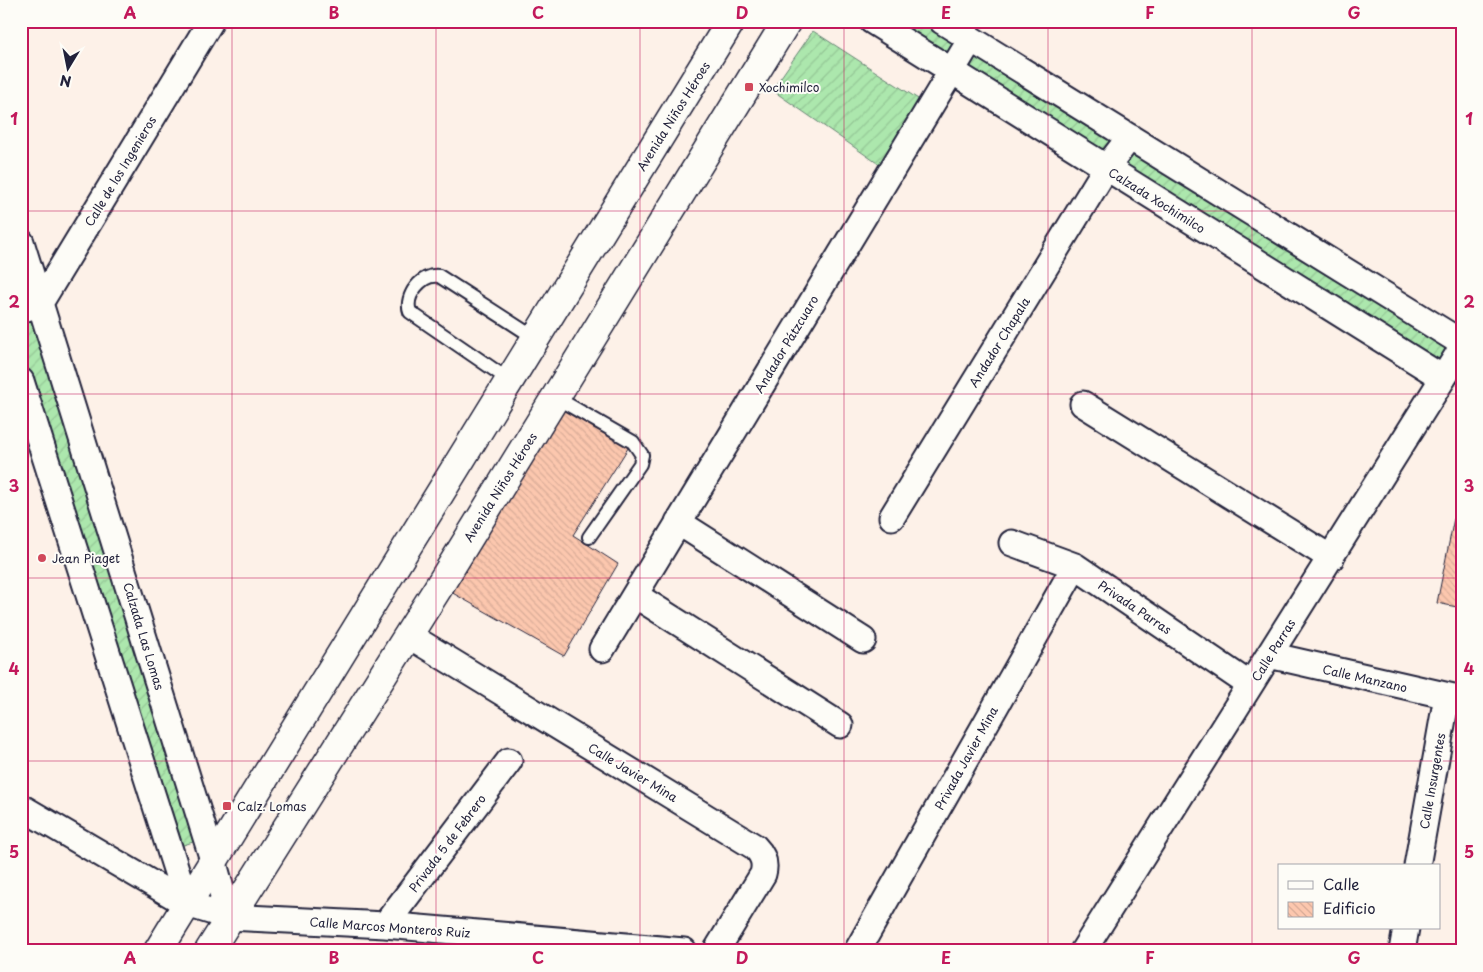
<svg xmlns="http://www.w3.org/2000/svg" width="1483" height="972" font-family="'Playpen Sans',sans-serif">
<defs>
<pattern id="garden-furrows" width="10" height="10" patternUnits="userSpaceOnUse" patternTransform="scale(1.25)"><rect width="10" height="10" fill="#ace7ad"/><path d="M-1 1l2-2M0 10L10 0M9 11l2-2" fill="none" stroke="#94c696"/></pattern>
<pattern id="building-back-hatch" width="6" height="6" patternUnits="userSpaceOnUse" patternTransform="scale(1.25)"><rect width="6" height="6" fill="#fcc7ae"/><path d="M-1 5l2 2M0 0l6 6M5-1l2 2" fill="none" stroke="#d8ab97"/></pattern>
</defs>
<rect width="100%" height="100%" fill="#fdf1e8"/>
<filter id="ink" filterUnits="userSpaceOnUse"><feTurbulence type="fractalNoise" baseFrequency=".02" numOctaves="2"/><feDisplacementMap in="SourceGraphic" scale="10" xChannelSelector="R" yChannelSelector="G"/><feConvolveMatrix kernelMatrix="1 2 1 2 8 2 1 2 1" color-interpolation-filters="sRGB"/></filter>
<g filter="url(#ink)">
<path fill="url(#garden-furrows)" stroke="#678474" d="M888,21H923L1450,343L1435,367Z
M813,31L929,106L890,172L772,90Z
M35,319L206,838L177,847L21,379V325Z"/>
<path fill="url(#building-back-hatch)" stroke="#22223b" d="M560,402L630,445L573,535L618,564L564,656L442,587Z
M1462,478V608L1437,603Z"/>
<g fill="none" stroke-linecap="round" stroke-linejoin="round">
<defs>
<path id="service" d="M509,380L410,312C404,296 422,273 439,276L535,338
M555,397L633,442L642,455L640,464L589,537"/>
<path id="minor" d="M872,21L1443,378
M942,21L1462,343
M21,242L213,860L229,917
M21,310L40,303L211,21
M21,381L187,904
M1083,404L1331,558
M892,517L1106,168L1130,137
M678,522L863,640
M1012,543L1075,566L1250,685
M635,595L840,725
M408,635L755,847C763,855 766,863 763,874L716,951
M602,649L971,39
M1269,655L1462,699
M21,807L187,904L229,917L385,925L684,951
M1417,866L1447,696
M385,925L509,761
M857,951L1075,566
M1083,951L1462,348
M1402,951L1406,928"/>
<path id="primary" d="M158,951L731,21
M209,951L438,588L787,21"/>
</defs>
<use href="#service" stroke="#22223b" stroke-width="16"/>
<use href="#minor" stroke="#22223b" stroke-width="29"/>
<use href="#primary" stroke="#22223b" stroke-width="31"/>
<use href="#service" stroke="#fdfcf7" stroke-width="12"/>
<use href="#minor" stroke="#fdfcf7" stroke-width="25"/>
<use href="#primary" stroke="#fdfcf7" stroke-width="28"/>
</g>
</g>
<path fill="none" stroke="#c2185b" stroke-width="1" stroke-opacity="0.55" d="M232,21V951M436,21V951M640,21V951M844,21V951M1048,21V951M1252,21V951M21,211H1462M21,394H1462M21,578H1462M21,761H1462"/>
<g fill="#d1495b" stroke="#fdfcf7" stroke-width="2">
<rect x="744" y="82" width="10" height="10" rx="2.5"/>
<circle cx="42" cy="558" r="5"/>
<rect x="222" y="801" width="10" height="10" rx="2.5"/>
</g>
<g text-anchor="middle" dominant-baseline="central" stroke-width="4" stroke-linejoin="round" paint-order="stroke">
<g font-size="12" fill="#22223b" stroke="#fdfcf7" text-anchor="start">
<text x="759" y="87">Xochimilco</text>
<text x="52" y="558">Jean Piaget</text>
<text x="237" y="806">Calz. Lomas</text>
</g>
<g font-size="12" fill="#22223b" stroke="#fdfcf7">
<text transform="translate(673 116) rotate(-58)">Avenida Niños Héroes</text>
<text transform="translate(120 171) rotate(-59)">Calle de los Ingenieros</text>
<text transform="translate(1157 200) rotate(32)">Calzada Xochimilco</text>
<text transform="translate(999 342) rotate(-58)">Andador Chapala</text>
<text transform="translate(786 344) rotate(-59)">Andador Pátzcuaro</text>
<text transform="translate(500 487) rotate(-58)">Avenida Niños Héroes</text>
<text transform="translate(1135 607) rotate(34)">Privada Parras</text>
<text transform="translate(144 636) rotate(73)">Calzada Las Lomas</text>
<text transform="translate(1273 650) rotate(-58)">Calle Parras</text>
<text transform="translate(1365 678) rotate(13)">Calle Manzano</text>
<text transform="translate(966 758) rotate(-61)">Privada Javier Mina</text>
<text transform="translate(633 772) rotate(31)">Calle Javier Mina</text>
<text transform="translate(1432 781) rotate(-80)">Calle Insurgentes</text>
<text transform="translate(447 843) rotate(-53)">Privada 5 de Febrero</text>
<text transform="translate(390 927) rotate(4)">Calle Marcos Monteros Ruiz</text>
</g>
</g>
<rect width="1483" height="972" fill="none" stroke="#fdfcf7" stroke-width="55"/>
<rect x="1278" y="864" width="162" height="65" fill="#fdfcf7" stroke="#a5a5ac"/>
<rect x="1288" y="881" width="25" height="8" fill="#fdfcf7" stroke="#a5a5ac"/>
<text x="1323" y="890" font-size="15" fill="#22223b">Calle</text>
<rect x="1288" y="902" width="25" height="15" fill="url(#building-back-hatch)" stroke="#a5a5ac"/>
<text x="1323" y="914" font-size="15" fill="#22223b">Edificio</text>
<g transform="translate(68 68) rotate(190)" stroke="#fdfcf7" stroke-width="4" paint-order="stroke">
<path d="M0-4L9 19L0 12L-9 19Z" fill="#22223b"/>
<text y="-8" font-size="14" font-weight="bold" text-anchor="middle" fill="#22223b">N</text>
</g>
<rect x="28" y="28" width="1428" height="916" fill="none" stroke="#c2185b" stroke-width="2"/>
<g font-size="16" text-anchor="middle" font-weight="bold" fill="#c2185b">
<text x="130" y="19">A</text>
<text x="334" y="19">B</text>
<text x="538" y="19">C</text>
<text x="742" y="19">D</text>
<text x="946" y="19">E</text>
<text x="1150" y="19">F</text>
<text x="1354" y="19">G</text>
<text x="14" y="125">1</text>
<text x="1469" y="125">1</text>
<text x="14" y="308">2</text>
<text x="1469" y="308">2</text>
<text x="14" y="492">3</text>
<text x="1469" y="492">3</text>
<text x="14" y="675">4</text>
<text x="1469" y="675">4</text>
<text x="14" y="858">5</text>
<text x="1469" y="858">5</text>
<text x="130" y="964">A</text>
<text x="334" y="964">B</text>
<text x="538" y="964">C</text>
<text x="742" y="964">D</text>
<text x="946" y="964">E</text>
<text x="1150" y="964">F</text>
<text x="1354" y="964">G</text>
</g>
</svg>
